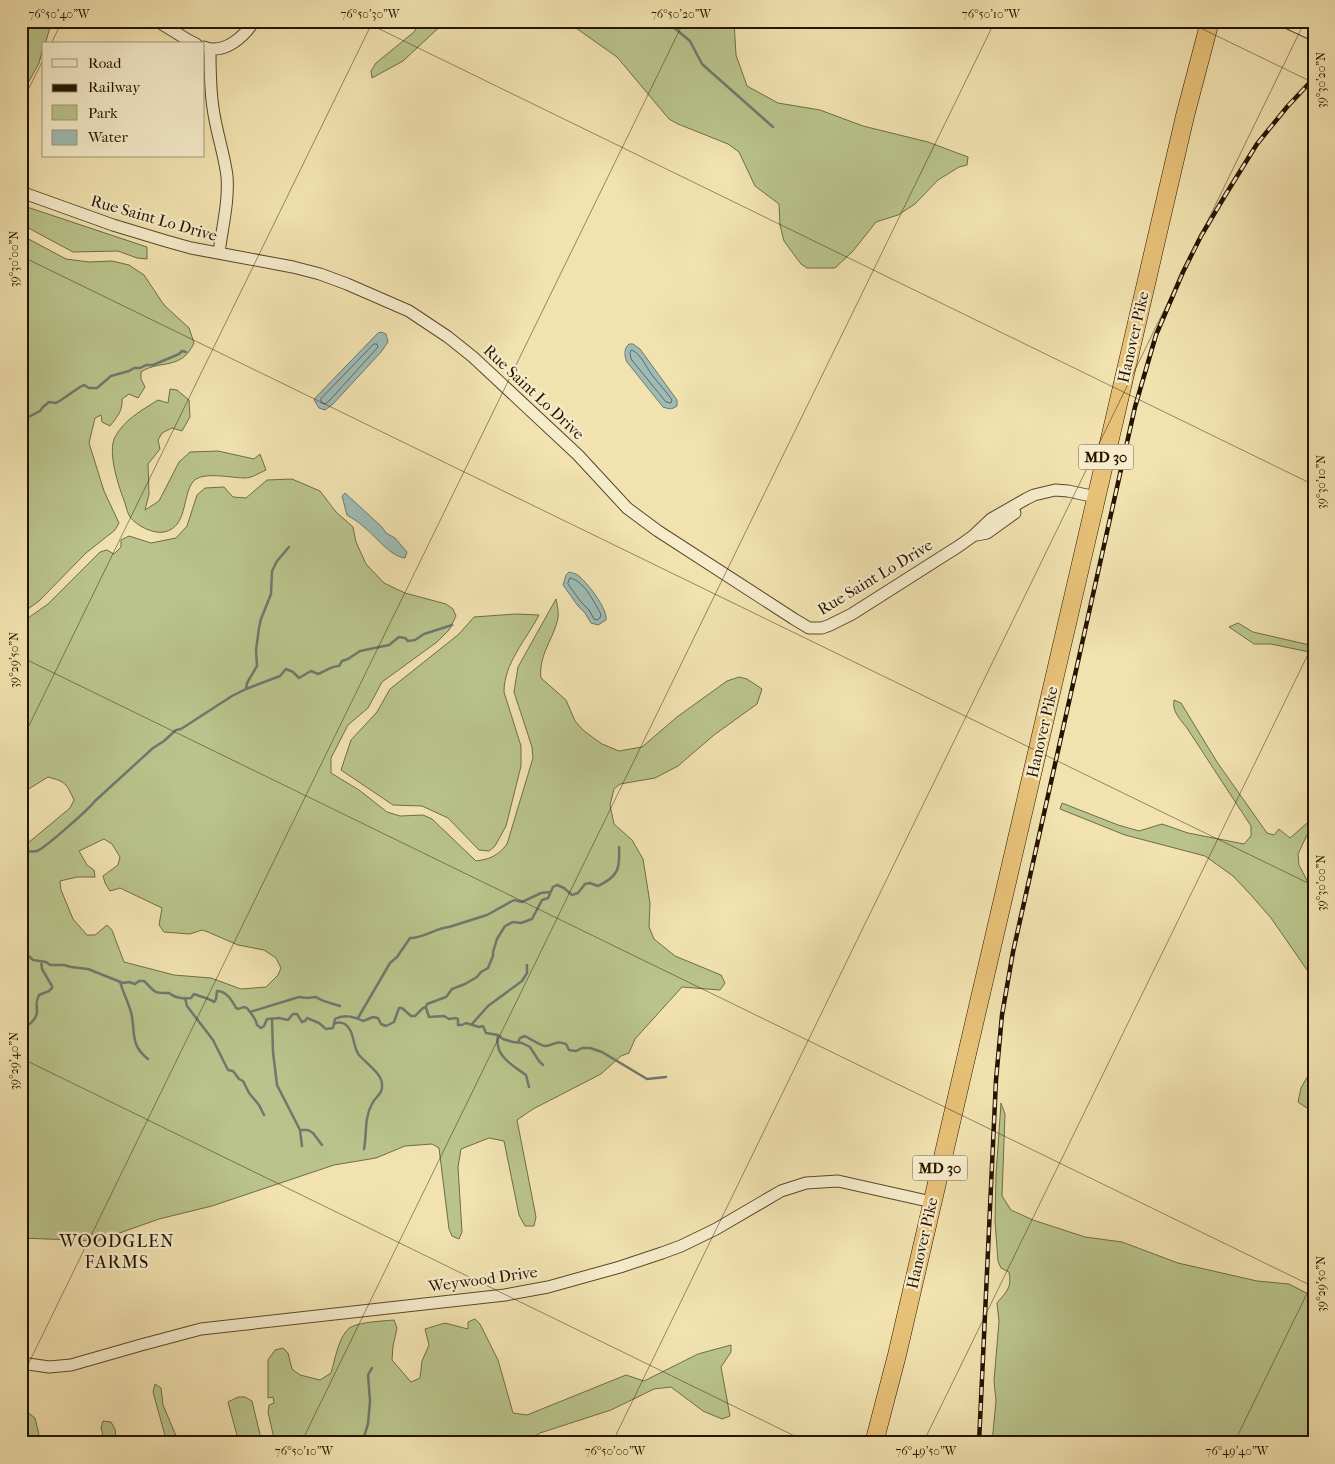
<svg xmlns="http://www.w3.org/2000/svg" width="1335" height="1464" font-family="'IM FELL French Canon',serif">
<rect width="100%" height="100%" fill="#f1e2af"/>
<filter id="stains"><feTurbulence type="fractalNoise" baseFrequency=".004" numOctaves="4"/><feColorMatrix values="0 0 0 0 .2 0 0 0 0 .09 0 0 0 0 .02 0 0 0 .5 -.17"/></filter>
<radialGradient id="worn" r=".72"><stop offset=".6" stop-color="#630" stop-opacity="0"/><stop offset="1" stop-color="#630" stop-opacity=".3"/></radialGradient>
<path fill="#b9c38b" stroke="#706c46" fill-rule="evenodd" d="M21,21H52L45,44H44L39,63L21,96Z
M421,21H446L403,61L372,78L371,71L376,63L414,32Z
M566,21H734L736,55L747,86L778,103L820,110L863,126L928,142L968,157L967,165L959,167L938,180L915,204L898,215L876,222L853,251L835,268H807L801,264L784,241L780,225L779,204L755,186L739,152L728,144L678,124L669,119L617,57Z
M21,205L147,247V259L137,258L118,251L73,252L21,224Z
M21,235L66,259L89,262L112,261L129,265L144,275L164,305L189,328L194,343C181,371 161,359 141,372V379L145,387L138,398L129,394L122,399C123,411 117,417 110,426L102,422L101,415L95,418L89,443L104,491L119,523L115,530L86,553L39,601L21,614Z
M170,389L177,390L189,400L190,417L182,431L172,428L162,433L158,440L160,449L148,464L149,494L145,510L159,501L179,462L190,452L218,451L254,459L260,454L266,470C259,473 252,478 245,478C232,478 207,472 196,479C181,489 190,527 164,532C153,534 137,526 130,517C128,514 126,507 125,503C119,488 107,452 115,437C124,420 142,410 158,400L168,403Z
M292,479L320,491L336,512L353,527L356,542L366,564L384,583L405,593L446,604L453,609L456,616L449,630L437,642L382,682L368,708L348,725L331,758V773L359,790L387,812L400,816L423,815L432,819L476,861C490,859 498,856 507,844L533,758L532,747L514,692L518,667L556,599C557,605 559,612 558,618C554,638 538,656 541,678L566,700L575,721L584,731L602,744L619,751L642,747L677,717L727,681L739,677L747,679L762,689L757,704L714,735L678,766L655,778L620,784L614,789L610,805L614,824L632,840L643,859L650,903L649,927L654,939L675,956L721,975L725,983L720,990L682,987L635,1039L629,1053L621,1056L601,1074L533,1109L517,1120L536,1217L534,1226H525L519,1215L504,1141L489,1138L461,1149L458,1167L462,1232L459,1239L452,1236L449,1229L439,1148L432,1144L405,1146L376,1158L334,1165L212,1206L159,1219L97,1241L21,1238V846L28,843L70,808L74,800C66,783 66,782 48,777L27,790L21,795V623L48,604L100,552L107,550L114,554L121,547V540L129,536L151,543L176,538L187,526L197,495L205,488L224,487L233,497L246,498L267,480ZM104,839L112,844L120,857L118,865L103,876L105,883L110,891L120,888L162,908L159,925L164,932L190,934L202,930L208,932L238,945L264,950L276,958L281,968L278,975L266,987L241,989L211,978L174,975L124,962L112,930L107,925L95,935H87L73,919L61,890L60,881L77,877H95L94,870L87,865L79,851Z
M516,614L539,615C526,640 504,663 504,692L521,746V766L506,826L495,846L489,851L479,850L448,818L422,806L393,805L341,770L351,740L377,712L390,689L459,634L474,617Z
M1238,623L1253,632L1314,646V653L1271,644H1254L1229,627Z
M1174,700L1181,703L1217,762L1267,833L1274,835L1279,829L1290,838L1314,817V825L1307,835L1298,854L1299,865L1314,894V980L1271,918L1250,894L1233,876L1205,856L1125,835L1060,809L1062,803L1118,825L1139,831L1162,824L1188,833L1244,844L1251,836V826L1187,728C1180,719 1172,712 1174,700Z
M1314,1065V1113L1298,1102L1301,1088Z
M1001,1103L1005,1114L1002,1196L1011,1210L1033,1220L1085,1237L1122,1242L1178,1263L1257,1281L1289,1284L1314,1297V1443H992L996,1401L994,1381L999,1321L997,1303C1007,1291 1012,1288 1009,1272L1001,1268L998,1261L995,1221L996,1175Z
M475,1319L480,1324L498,1360L513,1413L527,1415L626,1375L644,1381L698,1354L731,1345V1352L721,1367L730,1416L722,1419L703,1411L671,1387L654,1389L611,1410L540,1433L523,1443H275L268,1412L269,1405L274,1403L273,1397L268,1398V1360L275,1350L283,1348L288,1353L292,1369L300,1375L320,1380L331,1373C335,1360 339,1334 351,1327C361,1322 383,1321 394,1320L397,1328L393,1346L392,1360L411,1382L420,1378L422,1361L429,1345L425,1329L445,1323L468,1329V1322Z
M155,1384L161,1388L163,1405L179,1443H167L153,1392Z
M238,1397H245L252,1401L262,1443H239L228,1402Z
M22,1408L35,1418L41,1443H21V1409Z
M103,1421L111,1422L115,1429L117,1443H105L101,1428Z"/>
<path fill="#9ebcb5" stroke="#6e796d" d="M381,332L386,334L388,342L381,352L333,404L325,410L319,408L314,400L317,396L378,333Z
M629,344H633L640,349L677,400V406C671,410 669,409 663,407L627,362C624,356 624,348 629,344Z
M345,493L382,527L386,533L395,538L407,552L405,558C391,557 374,535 364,527C359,522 353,519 347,515L342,496Z
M569,572C570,572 575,574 576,574C586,580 608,609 606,620L598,625L591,623L585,613L578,606L563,585L566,575Z"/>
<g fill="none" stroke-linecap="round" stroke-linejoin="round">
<path stroke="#62685a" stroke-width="1" d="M374,344H377L378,347L330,400L325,404L322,403L321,401V399Z
M632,350C641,354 646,367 652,375C659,384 666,391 672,400L671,403L666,402L631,359L630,353Z
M570,578C585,581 594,603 601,614L600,618L597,620L594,619L589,610L581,602L568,584Z"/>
<path stroke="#6e796d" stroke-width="2.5" d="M666,21L690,41L702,64L773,127
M21,421L40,411L43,407L49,402L56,403L61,400L80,387L84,385L89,388H97L111,376L129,371L134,368H140L146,365H153L179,354L182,351L186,352
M246,689L247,683L257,666L256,650L259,628L261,619L271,594L272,571L277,561L289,547
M21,854L25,851C28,851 33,852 37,851C45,848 89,809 95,801L153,748L164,741L176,730L181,729L232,696L246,689L280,676L286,669L293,672L299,678L311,671L318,674C326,671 331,666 339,666L342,661L348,659L360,651L389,645L399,637L405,638L408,641L415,640L424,634L452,625
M21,953L30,957L33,960L46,962L50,965H64L71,967L88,969L123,983L129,982L135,984L139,981H144C156,992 151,993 169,993C175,998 184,999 191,998L194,994C201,997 208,998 214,1002L216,999L217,991C226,991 232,1000 236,1008L239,1009L243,1007L247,1008C251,1014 256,1018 257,1025L261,1028L264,1026L267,1019L279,1018L288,1020L293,1014H297L302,1022L305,1021L307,1018L319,1023L326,1029L333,1028L335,1019C344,1014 355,1017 363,1021L373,1017L378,1018L381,1024L386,1026L394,1022L399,1008H402L411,1016H415L423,1008L426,1007L427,1004L446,997L452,989L465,984L477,977L481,972L488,968L493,956V952L497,939L505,926L513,922L521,923L532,919L542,900L548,898L553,887L557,885L564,888L572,895L578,893L585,884L590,883L598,886C619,876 620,868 619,847
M120,982C123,992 128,1002 131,1012C136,1032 129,1044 148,1059
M185,998L187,1006L213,1040L228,1070L233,1071L239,1079L243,1081L249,1093L259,1105L264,1115
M426,1008L429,1017L444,1016L449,1019L456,1018L458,1019V1025H462L466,1023L479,1027L483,1026L486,1033L498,1035L503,1039L513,1042L522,1043L530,1047L539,1061L543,1065
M250,1012L299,997L307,998L316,997C323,1002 332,1003 340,1006
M358,1018L390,963L397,957L410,938C424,938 436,928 449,927L487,915L514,900L522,902L541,893L550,892
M272,1019L273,1052L277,1085L300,1130L302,1146
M334,1024C337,1022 341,1022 345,1024C355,1031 352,1046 359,1055C366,1063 382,1074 382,1084C383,1095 376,1095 372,1104C364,1118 367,1134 364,1149
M472,1024L488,1006L522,981L527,973V965
M21,1030C28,1025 36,1021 37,1012C37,1003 35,1004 39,995L49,991L52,988V986L42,969L41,961
M498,1035C494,1056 512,1065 526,1075L529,1087
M518,1042L520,1038L525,1036C529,1038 543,1047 546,1046C555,1045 555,1040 566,1044L569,1050L576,1051L582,1048H590L602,1052L647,1079L666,1077
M300,1130H308L313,1133L322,1145
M362,1443L368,1424L370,1401L368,1375L372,1368"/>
<defs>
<path id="minor" d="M157,21L188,40L196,44
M1284,21L1314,35
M204,47C224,55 244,37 254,21
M210,49C210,69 210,88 213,108C216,131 224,153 227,176C229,202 222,228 219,253
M21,192L113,225L166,241L191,248L293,267L320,274L347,284L409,311L448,337L473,357L578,455L627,508L658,531L794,619L809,628H822L830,625L852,614L959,546L973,536L991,519L1026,499L1034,495L1055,490L1068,491L1096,497
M977,535L987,533L1015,513
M21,1363L49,1367L71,1365L141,1345L201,1329L505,1295L548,1287L620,1267L662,1253L681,1246L716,1229L781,1191L806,1183L838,1181L932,1202"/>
<path id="highway" d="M874,1443L897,1355L1185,116L1210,21"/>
</defs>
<use href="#minor" stroke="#59482c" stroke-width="13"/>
<use href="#highway" stroke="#261400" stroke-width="19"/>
<use href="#minor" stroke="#f6eccb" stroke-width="11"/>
<use href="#highway" stroke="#e8c178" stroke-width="18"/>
<defs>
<path id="rail" d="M979,1443L996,1080L1002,1015L1013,952L1135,407L1156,335L1183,272L1201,236L1226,194L1257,144L1287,107L1314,78"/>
</defs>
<use href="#rail" stroke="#261400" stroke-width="4.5"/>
<use href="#rail" stroke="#f6eccb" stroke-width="2.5" stroke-dasharray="8" stroke-linecap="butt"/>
</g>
<path fill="none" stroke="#261400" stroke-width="1" stroke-opacity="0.45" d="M363,21L1314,485M1186,21L1314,83M51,44L62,21M21,104L44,58M21,256L1314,886M21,657L1314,1287M21,742L373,21M21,1058L809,1443M21,1379L684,21M301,1443L995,21M612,1443L1305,21M923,1443L1314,642M1234,1443L1314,1279"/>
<g text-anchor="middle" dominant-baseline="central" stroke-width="4.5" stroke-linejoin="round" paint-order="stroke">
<g fill="#f6eccb" stroke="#64553d" stroke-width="1">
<rect x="1078.5" y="444.5" width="55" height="25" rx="4"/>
<rect x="912.5" y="1155.5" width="55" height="25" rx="4"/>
</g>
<g font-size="15" font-weight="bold" fill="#261400">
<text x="1106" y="457">MD 30</text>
<text x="940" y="1168">MD 30</text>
</g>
<g font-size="16" fill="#261400" stroke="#f6eccb">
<text transform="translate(154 218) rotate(16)">Rue Saint Lo Drive</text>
<text transform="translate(1133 337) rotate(-77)">Hanover Pike</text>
<text transform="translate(534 392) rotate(43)">Rue Saint Lo Drive</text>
<text transform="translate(875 577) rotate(-31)">Rue Saint Lo Drive</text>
<text transform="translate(1042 732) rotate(-77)">Hanover Pike</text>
<text transform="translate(922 1243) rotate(-77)">Hanover Pike</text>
<text transform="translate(483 1279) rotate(-8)">Weywood Drive</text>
</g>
<g font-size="18" letter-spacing="1" fill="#261400" stroke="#f6eccb">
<text x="117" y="1241">WOODGLEN<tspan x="117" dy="21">FARMS</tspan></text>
</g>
</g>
<rect width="1335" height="1464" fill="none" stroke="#f1e2af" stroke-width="55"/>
<rect x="42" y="42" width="162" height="115" fill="#f6eccb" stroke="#a3967a"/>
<rect x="52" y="59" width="25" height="8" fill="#f6eccb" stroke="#a3967a"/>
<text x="88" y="68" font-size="15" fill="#261400">Road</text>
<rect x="52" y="84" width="25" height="8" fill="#261400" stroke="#a3967a"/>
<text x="88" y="92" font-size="15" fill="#261400">Railway</text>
<rect x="52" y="105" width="25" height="15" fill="#b9c38b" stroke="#a3967a"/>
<text x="88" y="118" font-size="15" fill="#261400">Park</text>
<rect x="52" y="130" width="25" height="15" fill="#9ebcb5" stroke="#a3967a"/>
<text x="88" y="142" font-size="15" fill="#261400">Water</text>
<rect x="28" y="28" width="1280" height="1408" fill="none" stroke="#261400" stroke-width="2"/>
<g font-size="12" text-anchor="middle" fill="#261400">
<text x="59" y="18">76°50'40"W</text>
<text x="370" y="18">76°50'30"W</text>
<text x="681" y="18">76°50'20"W</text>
<text x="991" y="18">76°50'10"W</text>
<text transform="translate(1321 80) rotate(-90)" y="4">39°30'20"N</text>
<text transform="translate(14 259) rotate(-90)" y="4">39°30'00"N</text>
<text transform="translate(1321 482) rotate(-90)" y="4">39°30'10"N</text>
<text transform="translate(14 660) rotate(-90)" y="4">39°29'50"N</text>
<text transform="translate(1321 883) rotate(-90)" y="4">39°30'00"N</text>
<text transform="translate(14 1061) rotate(-90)" y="4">39°29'40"N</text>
<text transform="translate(1321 1284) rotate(-90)" y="4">39°29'50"N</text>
<text x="304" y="1455">76°50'10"W</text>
<text x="615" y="1455">76°50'00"W</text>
<text x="926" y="1455">76°49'50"W</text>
<text x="1237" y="1455">76°49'40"W</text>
</g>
<rect width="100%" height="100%" filter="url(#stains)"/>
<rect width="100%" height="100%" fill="url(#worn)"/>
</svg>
